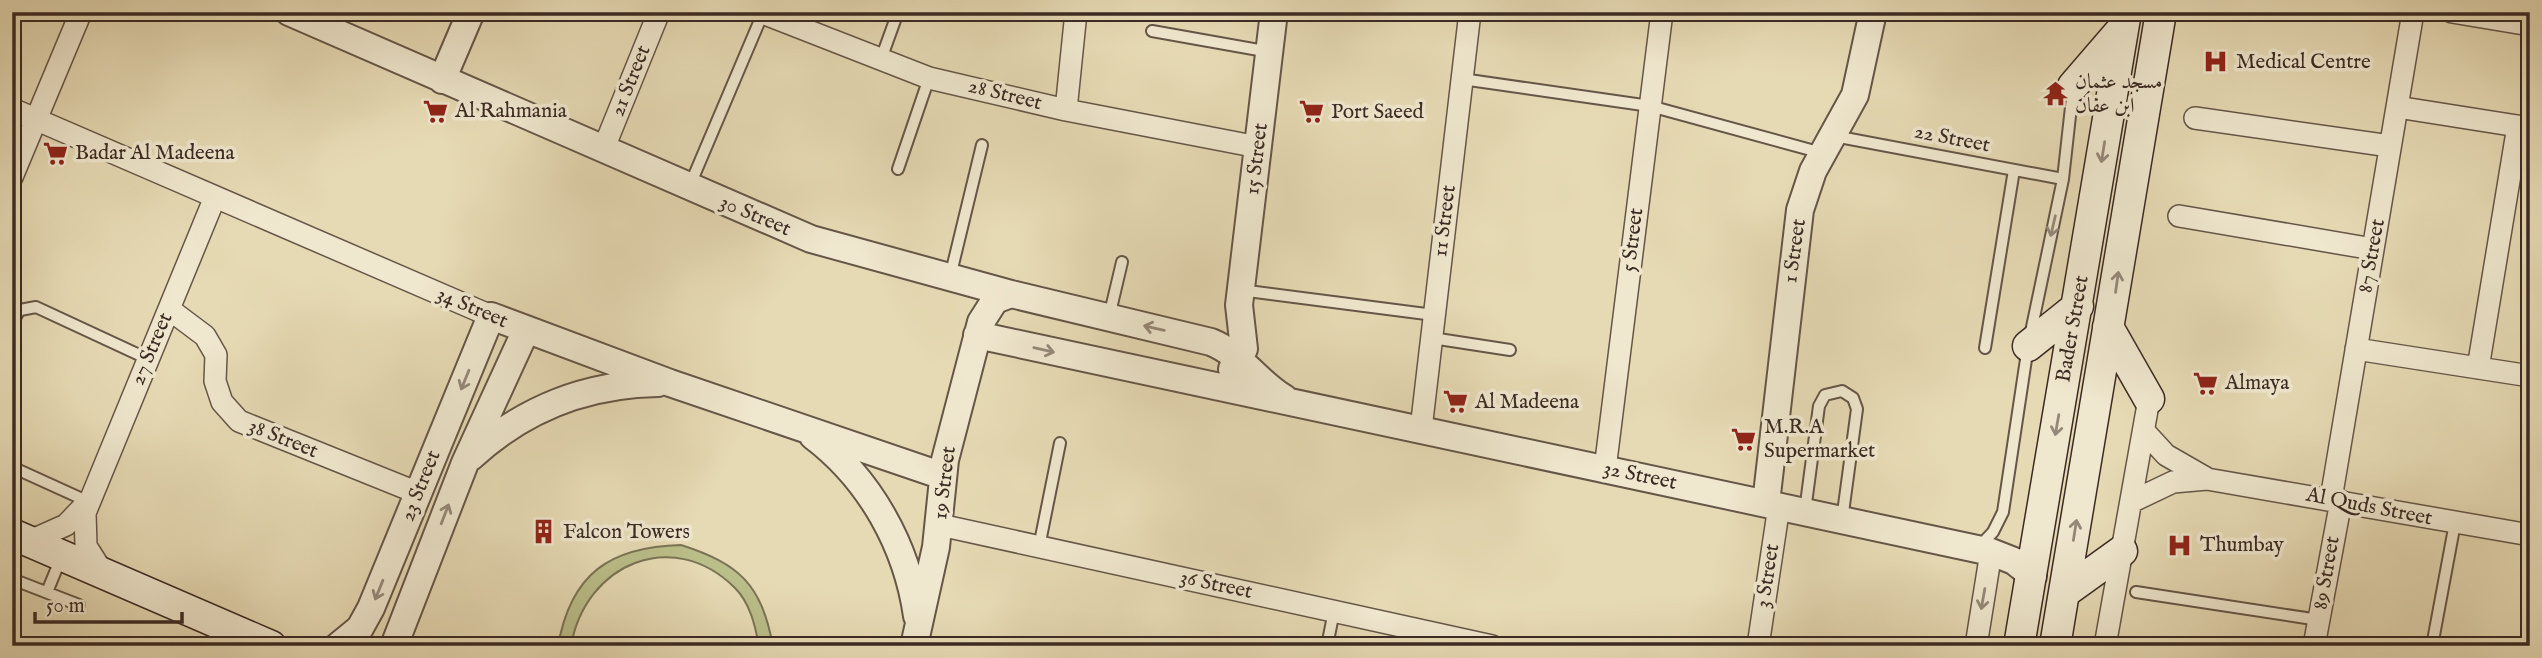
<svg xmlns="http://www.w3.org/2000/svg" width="2542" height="658" font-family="'IM FELL English',Amiri,serif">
<rect width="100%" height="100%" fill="#e6dab4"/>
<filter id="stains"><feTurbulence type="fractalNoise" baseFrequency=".00286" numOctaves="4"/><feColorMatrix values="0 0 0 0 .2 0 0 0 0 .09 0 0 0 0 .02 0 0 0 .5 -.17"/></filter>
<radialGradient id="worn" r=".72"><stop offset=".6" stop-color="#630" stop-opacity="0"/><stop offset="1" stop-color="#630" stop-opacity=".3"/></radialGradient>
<path fill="#babe89" stroke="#7a7456" stroke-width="2" d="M681,545C740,564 761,584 773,646H759C755,625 750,603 735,588C673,526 585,564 571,646H558C571,573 610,547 681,545Z"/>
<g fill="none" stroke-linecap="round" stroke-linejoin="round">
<defs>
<path id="service" d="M1152,31L1270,52
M881,59L898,12
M1462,79L1650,106L1822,153
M1834,136L2063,179
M898,169L929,78
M690,185L763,13
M950,277L982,145
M1240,290L1434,315
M1109,317L1122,262
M12,322L20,310L36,307L148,359
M1432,338L1510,350
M1985,348L2014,170
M12,467L89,502
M1805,511L1819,406L1825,395L1842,391L1853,398L1857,409L1842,520
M1039,547L1060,443
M1978,548L1993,532L2003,512L2028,346L2063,179L2073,89
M12,579L79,605
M47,592L61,558
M2136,592L2319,620
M1327,646L1334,611
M2432,646L2455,523"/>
<path id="minor" d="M760,12L929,78L1066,110L1258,147
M2452,12L2530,25
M2397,107L2530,128
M12,109L491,316
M1066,110L1076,12
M2195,118L2390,146
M603,150L659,12
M12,177L81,12
M2179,216L2373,249
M169,309L205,336L216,355L215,381L222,402L239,421L418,493
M2356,349L2530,376
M2478,368L2518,126
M1421,429L1470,12
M2144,431L2166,455L2206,478
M1605,469L1662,12
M2331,499L2413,12
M2131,502L2173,482L2207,479L2530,535
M940,525L1492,646
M30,541L66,525L87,503
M103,573L86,546L85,513L215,197
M1758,646L1779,506
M1976,646L1991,552
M2105,646L2149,399
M2314,646L2341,501"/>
<path id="tertiary" d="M289,12L811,239L1011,294L1211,342C1241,354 1257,382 1284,398
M442,80L471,12
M977,335L1991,552L2014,561L2033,576
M1232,369L1244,349L1239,305L1274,12
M813,436C870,479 907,546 917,616
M471,457C523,409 587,384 658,383
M1766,503L1800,210L1813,171L1855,95L1873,12
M338,646L360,628L371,608L491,316L670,383L943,476
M394,646L465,463L526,330
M914,646L936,547L945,460L981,322L995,300L1011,294"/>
<path id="secondary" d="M2073,86L2123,28
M2108,327L2149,399
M2028,346L2078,306
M12,534L271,646
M2065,592L2122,551
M2019,646L2126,12
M2055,646L2161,12"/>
</defs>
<use href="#service" stroke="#665648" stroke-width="14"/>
<use href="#minor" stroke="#665648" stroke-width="24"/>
<use href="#tertiary" stroke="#665648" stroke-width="30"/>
<use href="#secondary" stroke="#3b2a24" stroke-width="33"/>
<use href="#service" stroke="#efe7ce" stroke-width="10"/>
<use href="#minor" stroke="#efe7ce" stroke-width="21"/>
<use href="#tertiary" stroke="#efe7ce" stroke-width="26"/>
<use href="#secondary" stroke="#efe7ce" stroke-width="30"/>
</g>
<defs><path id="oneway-shaft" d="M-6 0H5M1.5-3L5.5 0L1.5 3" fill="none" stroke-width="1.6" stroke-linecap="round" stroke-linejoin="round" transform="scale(1.75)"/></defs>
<g stroke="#958879">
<use href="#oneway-shaft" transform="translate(2103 152) rotate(99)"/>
<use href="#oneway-shaft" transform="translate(2053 226) rotate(103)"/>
<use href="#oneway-shaft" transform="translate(2117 282) rotate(-82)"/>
<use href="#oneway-shaft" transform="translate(1154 328) rotate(-167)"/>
<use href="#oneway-shaft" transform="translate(1044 350) rotate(13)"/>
<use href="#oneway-shaft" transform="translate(465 380) rotate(112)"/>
<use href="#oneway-shaft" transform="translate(2057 425) rotate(100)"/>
<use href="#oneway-shaft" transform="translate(445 514) rotate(-69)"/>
<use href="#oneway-shaft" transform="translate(2075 530) rotate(-81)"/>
<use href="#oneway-shaft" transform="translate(379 590) rotate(112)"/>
<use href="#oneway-shaft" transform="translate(1983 599) rotate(100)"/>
</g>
<defs>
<symbol id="hospital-bare" viewBox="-9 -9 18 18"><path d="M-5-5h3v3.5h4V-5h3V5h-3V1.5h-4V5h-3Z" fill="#8f2418" stroke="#efe7ce" stroke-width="2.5" paint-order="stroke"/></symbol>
<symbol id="temple-bare" viewBox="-9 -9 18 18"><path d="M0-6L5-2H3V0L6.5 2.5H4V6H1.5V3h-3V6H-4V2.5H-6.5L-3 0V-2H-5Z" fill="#8f2418" stroke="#efe7ce" stroke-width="2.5" paint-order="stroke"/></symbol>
<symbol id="supermarket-bare" viewBox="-9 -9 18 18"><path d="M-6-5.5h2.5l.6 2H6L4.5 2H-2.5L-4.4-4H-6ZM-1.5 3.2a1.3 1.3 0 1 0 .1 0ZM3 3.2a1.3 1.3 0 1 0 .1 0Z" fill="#8f2418" stroke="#efe7ce" stroke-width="2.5" paint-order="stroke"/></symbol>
<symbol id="building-bare" viewBox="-9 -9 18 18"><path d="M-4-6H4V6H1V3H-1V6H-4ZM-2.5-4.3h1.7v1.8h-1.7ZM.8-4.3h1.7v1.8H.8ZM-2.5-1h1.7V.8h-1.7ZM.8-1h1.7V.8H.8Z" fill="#8f2418" stroke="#efe7ce" stroke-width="2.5" paint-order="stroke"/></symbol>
</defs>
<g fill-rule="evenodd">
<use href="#hospital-bare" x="2198" y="44" width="35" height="35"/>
<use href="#temple-bare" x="2038" y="76" width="35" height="35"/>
<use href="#supermarket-bare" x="418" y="94" width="35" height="35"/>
<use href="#supermarket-bare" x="1294" y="94" width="35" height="35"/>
<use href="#supermarket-bare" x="38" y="136" width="35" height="35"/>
<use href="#supermarket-bare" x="2188" y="366" width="35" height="35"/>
<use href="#supermarket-bare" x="1438" y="384" width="35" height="35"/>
<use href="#supermarket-bare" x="1726" y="422" width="35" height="35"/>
<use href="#building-bare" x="526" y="514" width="35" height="35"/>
<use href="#hospital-bare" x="2162" y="528" width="35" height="35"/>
</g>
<g text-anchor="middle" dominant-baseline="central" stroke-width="7" stroke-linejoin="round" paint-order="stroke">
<g font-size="21" fill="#3b2a24" stroke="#efe7ce" text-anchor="start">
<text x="2236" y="62">Medical Centre</text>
<text x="2075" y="82">مسجد عثمان<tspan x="2075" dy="24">ابن عفان</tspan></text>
<text x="455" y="111">Al Rahmania</text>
<text x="1331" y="112">Port Saeed</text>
<text x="75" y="153">Badar Al Madeena</text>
<text x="2225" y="383">Almaya</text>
<text x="1475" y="402">Al Madeena</text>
<text x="1764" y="427">M.R.A<tspan x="1764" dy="24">Supermarket</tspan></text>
<text x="563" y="532">Falcon Towers</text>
<text x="2200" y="545">Thumbay</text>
</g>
<g font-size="21" fill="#3b2a24" stroke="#efe7ce">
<text transform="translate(631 81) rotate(-68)">21 Street</text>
<text transform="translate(1005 95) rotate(14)">28 Street</text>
<text transform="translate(1952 139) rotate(11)">22 Street</text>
<text transform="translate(1257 159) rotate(-83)">15 Street</text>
<text transform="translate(755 216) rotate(23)">30 Street</text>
<text transform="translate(1445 221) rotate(-83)">11 Street</text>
<text transform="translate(1633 240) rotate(-83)">5 Street</text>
<text transform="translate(1795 251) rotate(-82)">1 Street</text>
<text transform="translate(2372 256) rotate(-80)">87 Street</text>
<text transform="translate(472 308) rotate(23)">34 Street</text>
<text transform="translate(2073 329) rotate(-80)">Bader Street</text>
<text transform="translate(152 349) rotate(-67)">27 Street</text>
<text transform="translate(283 439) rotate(22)">38 Street</text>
<text transform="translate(1640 476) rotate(12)">32 Street</text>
<text transform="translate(945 483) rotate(-83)">19 Street</text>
<text transform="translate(421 486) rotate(-68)">23 Street</text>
<text transform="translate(2369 507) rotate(11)">Al Quds Street</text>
<text transform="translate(2327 573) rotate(-80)">89 Street</text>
<text transform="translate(1768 576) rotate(-81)">3 Street</text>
<text transform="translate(1216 585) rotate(12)">36 Street</text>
</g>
</g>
<rect width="2542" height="658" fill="none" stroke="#e6dab4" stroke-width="42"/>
<rect x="14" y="14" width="2514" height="630" fill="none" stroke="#3b2a24" stroke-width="3.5"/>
<rect x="21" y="21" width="2500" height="616" fill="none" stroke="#3b2a24" stroke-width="2"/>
<path d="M35 612v10h147v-10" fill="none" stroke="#3b2a24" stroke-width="3.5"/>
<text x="46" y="612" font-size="21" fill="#3b2a24" stroke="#efe7ce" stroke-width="5" paint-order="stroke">50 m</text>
<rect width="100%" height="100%" filter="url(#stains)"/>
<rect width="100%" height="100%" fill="url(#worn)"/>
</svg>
